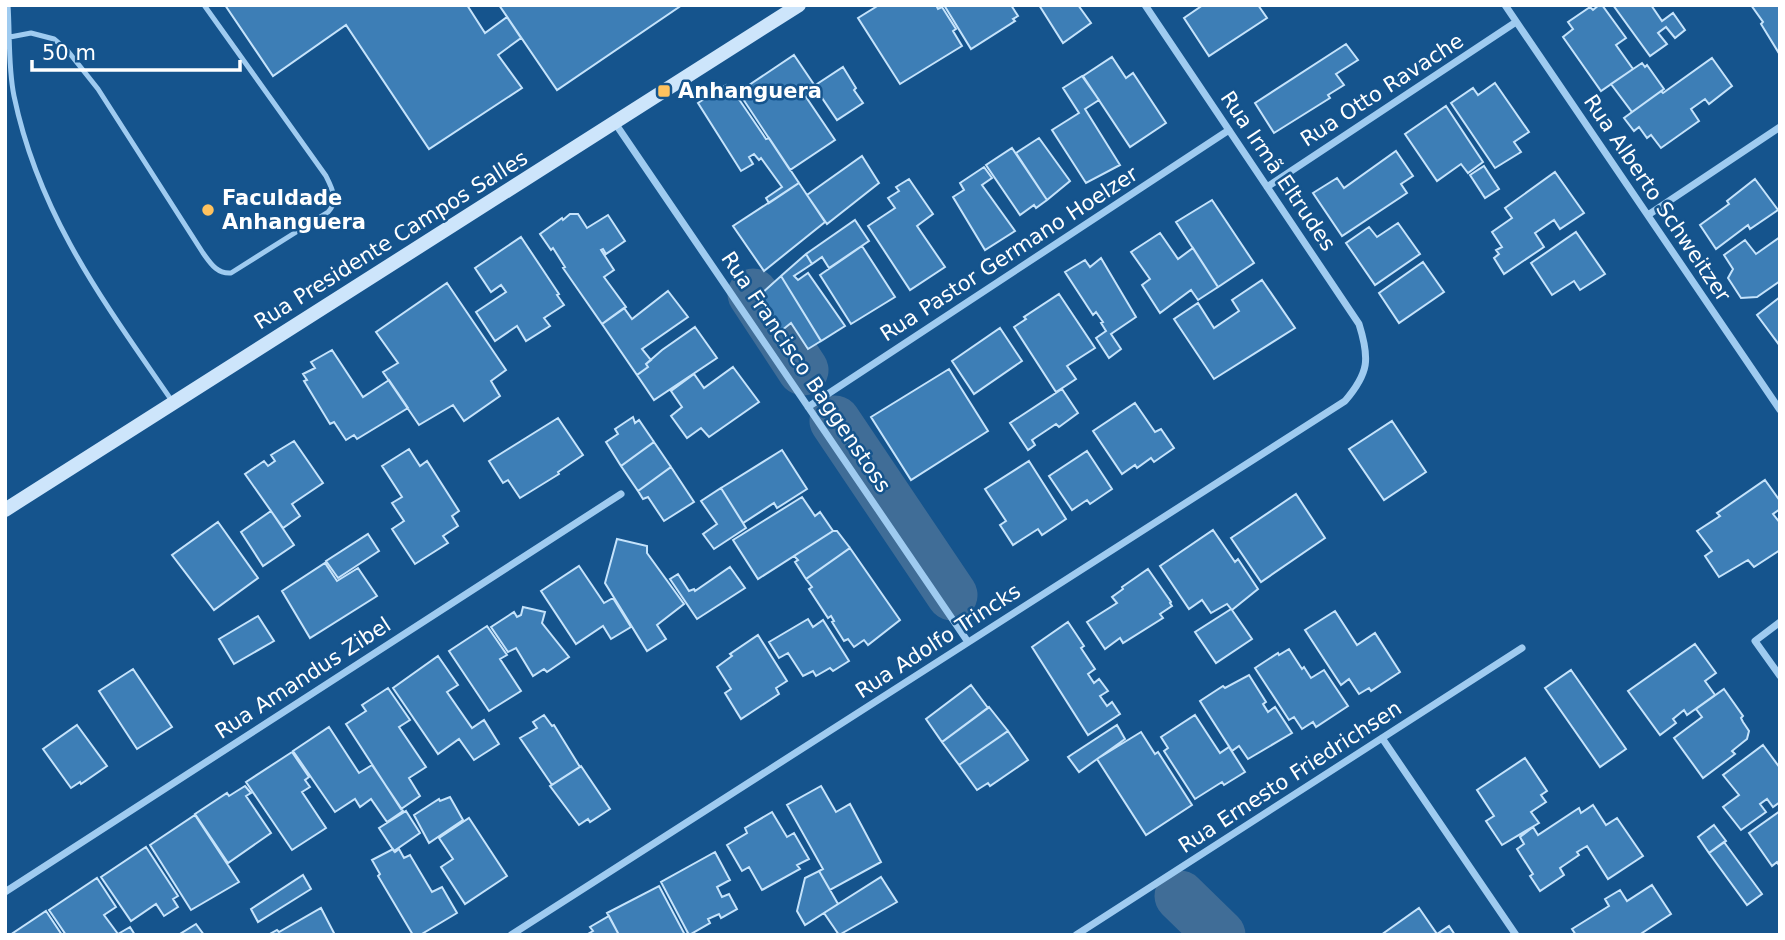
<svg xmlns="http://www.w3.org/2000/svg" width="1785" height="940" font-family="'DejaVu Sans',sans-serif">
<rect width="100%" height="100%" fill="#15548d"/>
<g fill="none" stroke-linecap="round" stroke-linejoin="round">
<path stroke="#406d97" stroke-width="51" d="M753,294L803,370
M835,421L952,595
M1180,896L1220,935"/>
</g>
<path fill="#3d7eb6" stroke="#c5e3fb" stroke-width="2" d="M225,5H467L485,33L507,17L521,38L498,55L522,88L429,149L346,25L273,76Z
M499,5H682L557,90Z
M879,5H936L938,9L942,7L956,29L953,31L962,46L900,84L858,18Z
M944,5H1011L1018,16L1013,19L1015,21L971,49Z
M1039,5H1078L1091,23L1063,43Z
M1258,5L1267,18L1209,56L1184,18L1203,5Z
M1599,5H1602L1626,38L1616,45L1633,69L1601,91L1563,37L1573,29L1568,22L1590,7L1593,10Z
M1613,5H1651L1662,21L1673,13L1685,30L1675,38L1666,27L1658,33L1667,44L1650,56Z
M1751,5H1780V55L1761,24L1763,22Z
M1346,44L1358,60L1336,74L1344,85L1328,95L1330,98L1274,133L1255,103Z
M794,55L817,89L806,97L835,140L790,170L741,96L742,95L740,91Z
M1112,57L1126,78L1133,73L1166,123L1130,147L1083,76Z
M1712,58L1732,86L1709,104L1705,99L1691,109L1699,121L1661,148L1651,135L1647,138L1639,127L1634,131L1624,118L1661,91L1663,93Z
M1642,63L1645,67L1647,65L1664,89L1632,112L1611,84Z
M843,67L856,88L854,90L863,103L837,120L814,86Z
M1082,76L1099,100L1085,109L1120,165L1086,183L1052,130L1079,113L1063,88Z
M1495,83L1529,132L1514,142L1521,152L1495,168L1451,103L1473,88L1478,95Z
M726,85L734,97L736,95L766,139L769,138L799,183L769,203L766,198L782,187L761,158L759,160L754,154L749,157L753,164L741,171L698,103Z
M1446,106L1483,162L1468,173L1461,164L1437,181L1405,134Z
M1039,138L1070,181L1047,200L1016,153Z
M1012,148L1047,200L1036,208L1034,205L1020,215L986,165Z
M1396,151L1413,176L1401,184L1407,193L1342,236L1313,193L1337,178L1344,188Z
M862,156L879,183L827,224L807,195Z
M1484,166L1499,189L1485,198L1470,175Z
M984,167L992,178L982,185L1015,231L985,250L953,197L964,190L960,183Z
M1555,172L1584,213L1560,229L1554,220L1535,233L1544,247L1504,274L1494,258L1499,254L1496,250L1502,247L1492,232L1512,218L1505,208Z
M909,179L933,214L917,226L945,267L910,290L868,226L895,208L888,198L899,191L896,187Z
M1755,179L1778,210L1750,229L1748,225L1716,249L1700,225L1729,204L1727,201Z
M799,183L825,222L764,271L733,226Z
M1212,200L1254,263L1218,287L1176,222Z
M570,214H578L587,228L608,215L625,241L606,254L603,249L601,250L614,270L604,277L626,307L602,324L563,268L565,267L553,248L551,250L540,234L562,218L563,220Z
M855,220L869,241L829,268L822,257L812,264L806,254Z
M1398,223L1420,254L1375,285L1346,243L1369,227L1377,237Z
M1576,232L1605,274L1580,290L1574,281L1552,295L1531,263Z
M1160,233L1178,259L1193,248L1218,287L1198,300L1191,290L1160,313L1142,285L1150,279L1131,252Z
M521,237L559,294L557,295L564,305L544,318L550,326L526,341L517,326L495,341L476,312L506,292L501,285L491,292L475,268Z
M1780,237V281L1757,297L1741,298L1728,278L1733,269L1724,255L1745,240L1756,254Z
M862,246L895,297L851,324L820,275Z
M806,254L812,264L794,276L798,280L808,273L845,326L821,341L781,276Z
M1101,258L1136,317L1111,334L1121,349L1109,358L1096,338L1106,331L1101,323L1103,322L1096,312L1093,315L1065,272L1085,260L1090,267Z
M1423,262L1444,292L1399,323L1379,293Z
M781,276L821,341L808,349L791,323L781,331L760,295Z
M1262,280L1295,328L1214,379L1174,319L1198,303L1214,328L1239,311L1232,300Z
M447,283L506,370L491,381L500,396L464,421L453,405L419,425L383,372L398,363L376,332Z
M668,291L688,317L642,349L651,360L646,364L648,367L637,375L602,324L624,308L632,319Z
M1059,294L1095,348L1067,366L1076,379L1056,392L1014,327L1026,319L1024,317Z
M1780,297V346L1757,315Z
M695,327L717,358L654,400L637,375L648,367L646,364L662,350Z
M1000,328L1022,361L974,394L952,361Z
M332,350L363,397L389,380L408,408L357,439L354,435L346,440L334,422L330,424L304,381L307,380L303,374L315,368L311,362Z
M733,367L759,402L709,437L701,428L687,438L671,416L682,407L671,391L694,374L704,388Z
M949,369L988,431L911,480L871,417Z
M1062,389L1078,413L1059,427L1056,424L1032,440L1035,445L1028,450L1010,423Z
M1135,403L1155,432L1161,429L1174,448L1154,462L1151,458L1137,468L1135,465L1122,474L1093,431Z
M633,417L635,423L639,420L654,442L621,466L606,442L618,434L615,429Z
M558,418L583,455L558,472L559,474L520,498L508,480L503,483L489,461Z
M1392,421L1426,472L1384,500L1349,449Z
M294,441L323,483L292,504L300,516L283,528L245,474L264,461L268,466L275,461L271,455Z
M654,442L671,467L638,491L621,466Z
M409,449L420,466L427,461L459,511L452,516L458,526L443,536L448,543L415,564L392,529L404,521L392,503L402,497L382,466Z
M782,450L807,489L777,508L774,503L743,523L721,488Z
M1087,451L1112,489L1090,504L1087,500L1072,510L1049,476Z
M1029,461L1066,519L1042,535L1038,529L1013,545L1000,525L1006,521L985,489Z
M671,467L694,502L664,521L648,497L643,499L638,491Z
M1765,480L1780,501V509L1773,514L1780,523V550L1754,567L1748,560L1719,577L1705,556L1712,551L1697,531L1720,516L1717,513Z
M721,488L746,528L714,549L703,534L717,524L701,501Z
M1296,494L1325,538L1261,582L1231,538Z
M802,497L815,516L820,512L833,531L758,579L733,540Z
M271,511L294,545L263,566L241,532Z
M218,522L258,578L214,610L172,555Z
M1213,530L1235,562L1238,559L1258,589L1232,610L1252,639L1216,663L1195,632L1231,609L1227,604L1211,613L1202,600L1189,609L1160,566Z
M833,531H837L850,548L806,579L795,562L798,560L794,556Z
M368,534L379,551L338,578L326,561Z
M617,539L647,546V553L684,604L657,625L666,639L647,651L605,583Z
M850,548L900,620L868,645L864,640L854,647L848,639L844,641L832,622L834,621L831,616L828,618L809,589L812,587L806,579Z
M325,563L337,581L358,568L377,596L310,638L282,591Z
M579,566L604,603L613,598L631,627L611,639L603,626L576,644L541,591Z
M730,567L745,588L697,619L670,579L678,574L689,591L694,589L695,591Z
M1148,569L1171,602L1170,603L1172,606L1160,614L1163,618L1123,643L1120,638L1105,649L1087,622L1117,603L1112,597L1123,589L1122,587Z
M523,607L545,612L542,623L569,657L547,672L544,669L533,676L516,648L508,652L491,627L514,612L517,617L521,615Z
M1335,611L1357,645L1375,633L1400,672L1371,691L1369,688L1359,694L1349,679L1341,685L1305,630Z
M258,616L274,641L234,664L219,639Z
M808,619L813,627L823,620L849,661L833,671L830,668L816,676L813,671L803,676L788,653L779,658L769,642Z
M1068,622L1084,646L1081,648L1095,669L1088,674L1094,683L1099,679L1108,691L1100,696L1107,706L1112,702L1120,714L1088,735L1032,647Z
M487,626L507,655L500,659L521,691L489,711L449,651Z
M758,635L787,681L776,688L779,694L741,719L725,693L731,689L717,667L732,656L730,654Z
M1695,644L1716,673L1705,681L1715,695L1687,715L1684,710L1673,719L1676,723L1660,735L1628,691Z
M1289,649L1302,669L1304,667L1311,678L1324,670L1348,706L1316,727L1313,722L1302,729L1294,717L1289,720L1255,668L1278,653L1279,655Z
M438,656L458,685L447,692L472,728L484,720L499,744L474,760L459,739L438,754L393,688Z
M133,669L172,727L137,749L99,691Z
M1571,670L1626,749L1600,767L1545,688Z
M1249,675L1266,702L1263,704L1268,712L1275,707L1292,733L1248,759L1239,746L1232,751L1200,701L1223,686L1225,688Z
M971,685L988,708L942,742L926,719Z
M388,688L410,720L399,727L426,767L409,778L420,796L401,809L346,724L366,711L362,705Z
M1724,689L1743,716L1741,718L1743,722L1749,731L1747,739L1732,751L1735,754L1703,778L1674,738L1702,717L1696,709Z
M989,707L1008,731L959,765L942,742Z
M544,715L552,726L554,725L580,767L552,785L520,738L537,728L533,722Z
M1195,715L1220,753L1229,747L1245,772L1224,785L1222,782L1195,799L1164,751L1168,748L1161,737Z
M77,725L107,766L81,784L80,782L71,788L43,749Z
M1117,725L1125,739L1079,772L1068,757Z
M329,727L359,773L372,765L403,811L387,822L371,799L360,807L355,799L335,812L293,751Z
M1008,731L1028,760L990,786L988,783L977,790L959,765Z
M1141,732L1155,754L1158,752L1192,805L1146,835L1097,759Z
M1763,745L1780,768V802L1773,807L1767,799L1760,804L1766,812L1741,830L1723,807L1739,795L1723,775Z
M292,752L309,777L305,780L310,787L302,792L326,828L292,850L246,782Z
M1525,758L1547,791L1541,795L1546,802L1531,812L1539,823L1502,845L1486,821L1494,816L1477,790Z
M581,766L610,809L590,822L588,819L579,825L550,786Z
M245,786L251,793L246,796L271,833L228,863L195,814L227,793L229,796Z
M821,786L836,812L850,804L881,862L830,890L819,871L823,869L787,805Z
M450,797L463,820L429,843L414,815L439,799L440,801Z
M1593,805L1606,825L1617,818L1643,856L1608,879L1587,846L1577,852L1579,855L1560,868L1564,875L1540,891L1530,876L1533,874L1517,849L1524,844L1520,837L1533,827L1538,835L1579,808L1581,813Z
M406,811L420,833L394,851L379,828Z
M1780,811V867L1777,862L1772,866L1749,833Z
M772,812L787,837L794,833L809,859L797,865L800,869L762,890L749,867L742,871L727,845L747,833L745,828Z
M195,815L239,882L191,910L150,845Z
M469,818L507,876L465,904L441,867L453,859L439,838Z
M1714,825L1726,841L1709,853L1698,837Z
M1724,842L1762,894L1747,905L1709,853Z
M146,847L178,896L173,899L178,907L164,916L156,904L131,921L101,877Z
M393,849L395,852L399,849L404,858L410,855L432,892L442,887L457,913L420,935H413L378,876L380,874L372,860Z
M715,852L730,880L717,887L722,897L729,894L737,909L721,918L719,914L708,919L710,923L689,935L661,882Z
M819,871L838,904L805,925L797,911L805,878Z
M303,875L311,889L258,922L251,909Z
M881,877L897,902L839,935L824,913Z
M97,878L116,907L104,915L118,934L130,927L135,935H66L49,910Z
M1652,885L1671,914L1639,935H1576L1572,929L1609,906L1605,899L1620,890L1627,901Z
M659,886L685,935H619L607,913Z
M321,908L335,935H268L277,930L279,932Z
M1419,908L1437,934L1449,926L1455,935H1381Z
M46,911L62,935H10Z
M609,916L619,935H586L593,931L590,927Z
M196,924L204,935L180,934Z"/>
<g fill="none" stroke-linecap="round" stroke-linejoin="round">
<path stroke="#9fcbf0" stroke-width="5" d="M8,5C10,34 8,67 14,96C39,216 104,302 172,401
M10,37L31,33L54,39L67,50L98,89L203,253C211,264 217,274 231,273L328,212C339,201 332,188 326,176L204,5"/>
<path stroke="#9fcbf0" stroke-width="7" d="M1505,5L1780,410
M615,123L968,642
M1267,187L1516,22
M1648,215L1780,127
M808,407L1229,130
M1780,622L1755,641L1780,676
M1382,738L1516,935
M5,892L621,494
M511,935L1345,401C1369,373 1370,359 1359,324L1145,5
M1076,935L1522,648"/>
<path stroke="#cde5fb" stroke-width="14" d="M5,510L799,5"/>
</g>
<g fill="#ffc25e" stroke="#15548d" stroke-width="2.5">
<rect x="657" y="84" width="14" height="14" rx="3.5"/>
<circle cx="208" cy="210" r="7"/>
</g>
<g text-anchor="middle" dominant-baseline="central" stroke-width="5" stroke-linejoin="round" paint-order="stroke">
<g font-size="21" fill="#fff" stroke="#15548d">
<text transform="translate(1382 90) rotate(-33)">Rua Otto Ravache</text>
<text transform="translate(1278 171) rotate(56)">Rua Irmã Eltrudes</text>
<text transform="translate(1657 198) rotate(56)">Rua Alberto Schweitzer</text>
<text transform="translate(391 240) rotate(-32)">Rua Presidente Campos Salles</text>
<text transform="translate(1009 254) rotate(-33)">Rua Pastor Germano Hoelzer</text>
<text transform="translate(806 372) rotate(56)">Rua Francisco Baggenstoss</text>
<text transform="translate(938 641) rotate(-33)">Rua Adolfo Trincks</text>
<text transform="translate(303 678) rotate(-33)">Rua Amandus Zibel</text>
<text transform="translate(1290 777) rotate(-33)">Rua Ernesto Friedrichsen</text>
</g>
<g font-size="21" font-weight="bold" fill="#fff" stroke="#15548d" text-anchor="start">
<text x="678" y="91">Anhanguera</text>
<text x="222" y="198">Faculdade<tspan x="222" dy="24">Anhanguera</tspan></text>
</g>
</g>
<rect width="1785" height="940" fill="none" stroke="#ffffff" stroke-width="14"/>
<path d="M32 60v10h208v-10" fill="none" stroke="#ffffff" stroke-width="3.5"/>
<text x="42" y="60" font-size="21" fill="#ffffff" stroke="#15548d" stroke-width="5" paint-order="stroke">50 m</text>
</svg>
